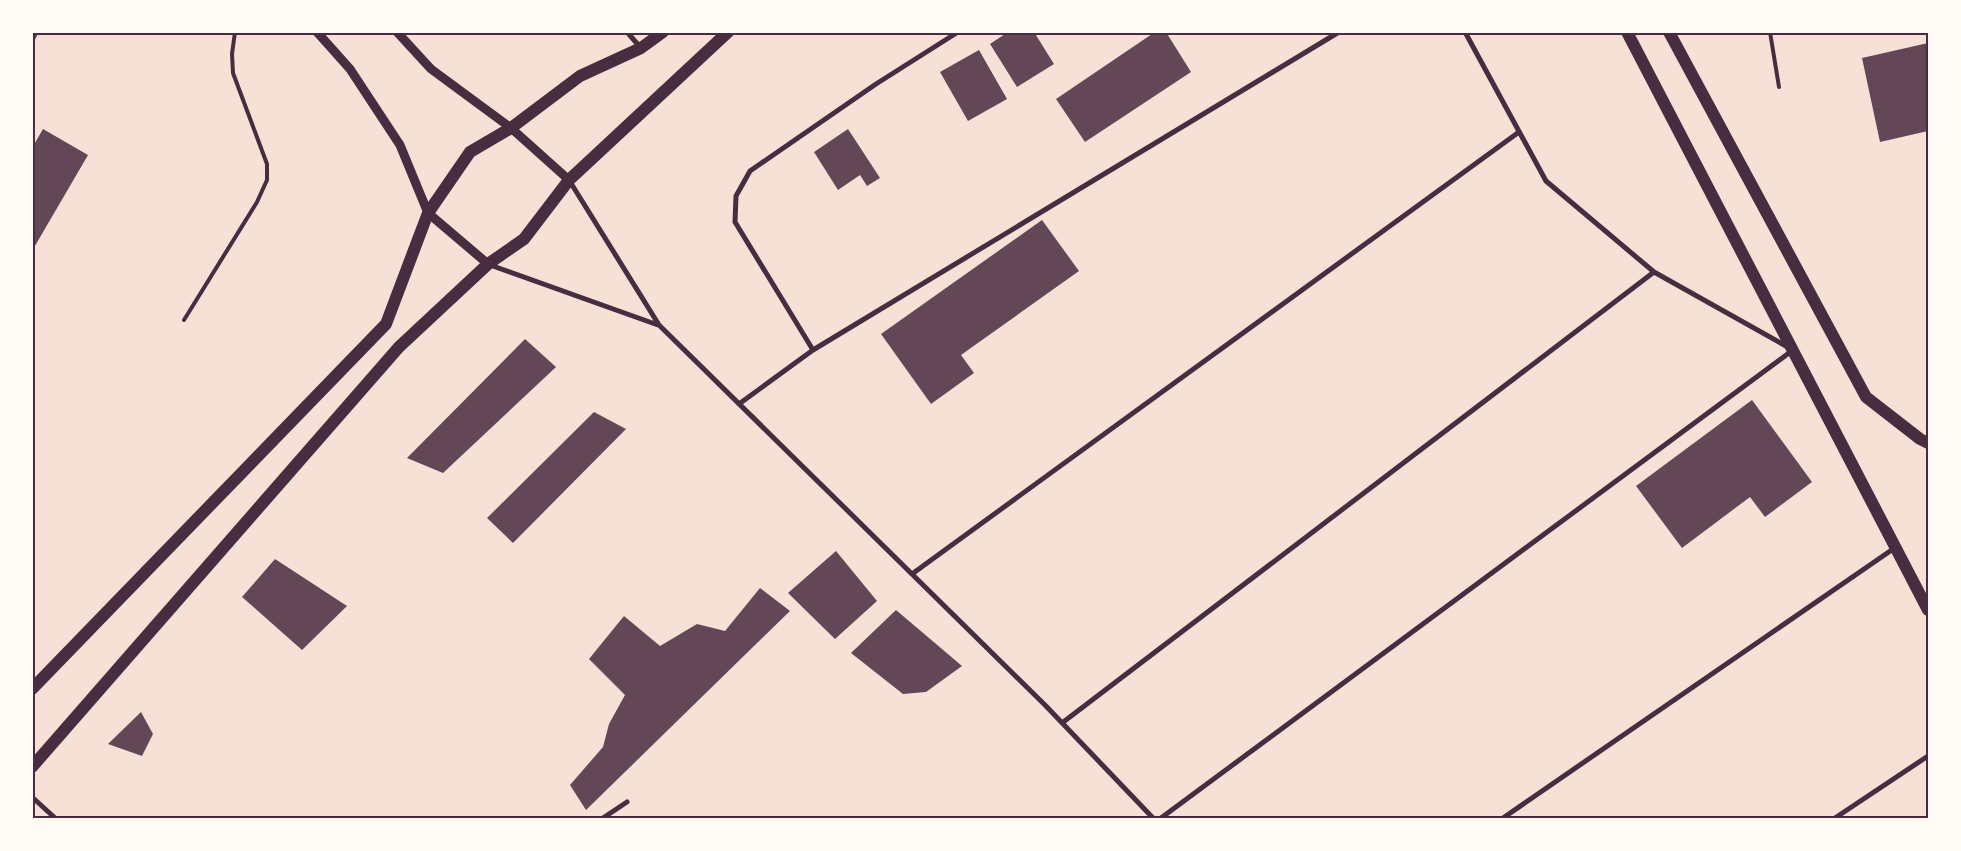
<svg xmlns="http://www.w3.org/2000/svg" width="1961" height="851" font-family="'Roboto Serif',serif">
<rect width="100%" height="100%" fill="#f7e1d7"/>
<path fill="#644757" d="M32,32H39L32,45Z
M1008,32H1034L1054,64L1017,87L990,44Z
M1155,32H1166L1191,72L1085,142L1056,99Z
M1928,43V131L1880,142L1862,58Z
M979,50L1007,99L968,121L940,72Z
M43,129L88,155L32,251V148Z
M848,129L880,178L867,186L860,175L838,190L814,152Z
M1042,220L1079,271L961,355L974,373L931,404L881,334Z
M525,339L556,367L443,473L407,458Z
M1752,400L1812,482L1765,517L1750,497L1682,548L1636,486Z
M594,412L626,429L513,543L487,518Z
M836,551L877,601L835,639L788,593Z
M275,559L347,606L302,650L242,597Z
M760,588L790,611L586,810L570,785L603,747L609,724L625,695L589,659L624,616L660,646L697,624L725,631Z
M896,610L962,666L926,692L903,694L851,653Z
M141,712L153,734L142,756L108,744Z"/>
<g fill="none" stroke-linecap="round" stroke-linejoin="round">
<path stroke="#4a2c40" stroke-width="4" d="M1770,32L1779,87
M184,320L257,202L267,180V164L233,73L232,54L235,32"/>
<path stroke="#4a2c40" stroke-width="5" d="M627,32L640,47
M569,180L659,325L1045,705L1153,818
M490,265L658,325
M813,350L735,222L736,196L750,171L876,84L958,32
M739,404L813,350L1339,32
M912,574L1519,132
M1062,723L1654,272
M32,797L55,818
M603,818L627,802
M1161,818L1793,350L1654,272L1546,181L1465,32
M1503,818L1896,547
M1835,818L1928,756"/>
<path stroke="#4a2c40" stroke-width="9" d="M317,32L350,69L400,145L428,213L488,264
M397,32L431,69L511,128L569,180"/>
<path stroke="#4a2c40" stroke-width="12" d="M1627,32L1928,610
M1669,32L1866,397L1920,439L1928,443
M32,689L386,324L428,213L470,152L511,128L580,76L641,48L663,32
M32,767L399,347L488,264L524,239L569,180L728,32"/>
</g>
<rect width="1961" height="851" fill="none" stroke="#fffaf5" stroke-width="68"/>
<rect x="34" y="34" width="1893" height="783" fill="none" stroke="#4a2c40" stroke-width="2"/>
</svg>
